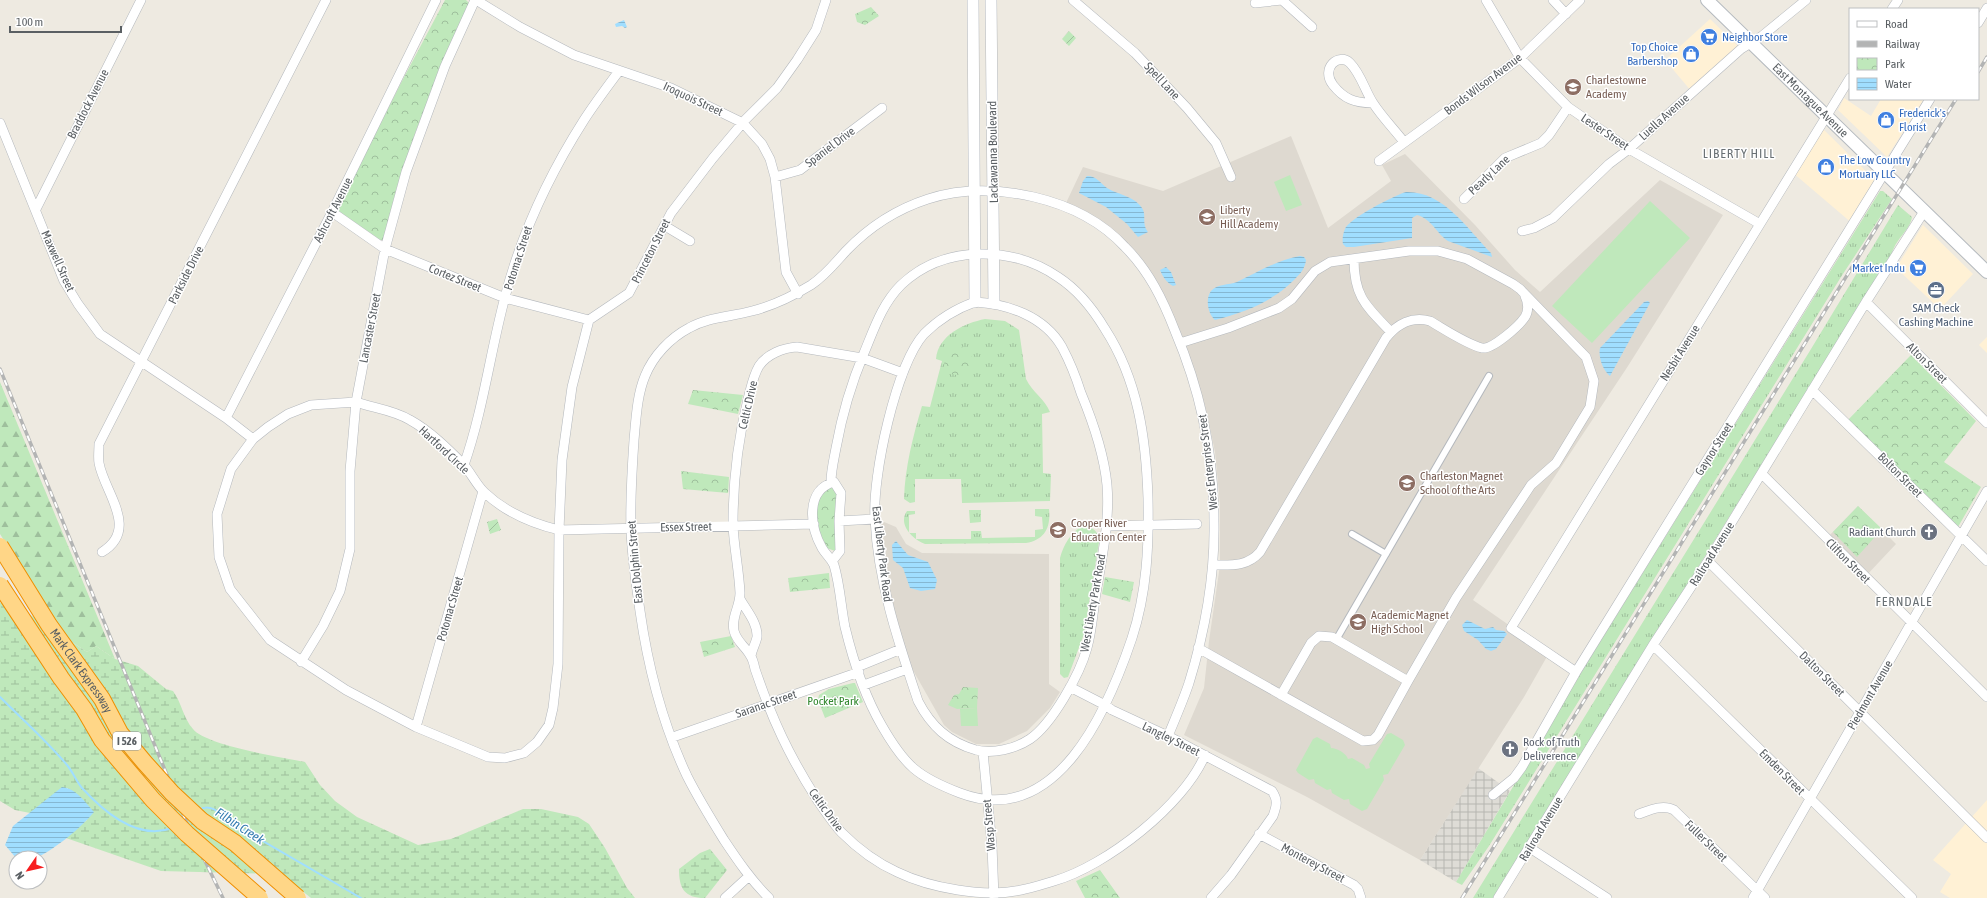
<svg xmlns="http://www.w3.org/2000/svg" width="1987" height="898" font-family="'Asap Condensed',sans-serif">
<defs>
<pattern id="industrial-grid" width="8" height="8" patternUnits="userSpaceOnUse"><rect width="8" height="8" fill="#dedcd6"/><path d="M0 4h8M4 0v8" fill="none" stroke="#b7b6b1"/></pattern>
<pattern id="grass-tufts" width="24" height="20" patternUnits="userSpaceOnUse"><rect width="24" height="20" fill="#bfe8bb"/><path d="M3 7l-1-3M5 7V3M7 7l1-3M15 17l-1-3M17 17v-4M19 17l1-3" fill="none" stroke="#9ebf9c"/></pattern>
<pattern id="forest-firs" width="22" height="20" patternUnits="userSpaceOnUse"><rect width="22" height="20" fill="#bfe8bb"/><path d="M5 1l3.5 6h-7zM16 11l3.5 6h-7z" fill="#9ebf9c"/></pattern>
<pattern id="wetland-marsh" width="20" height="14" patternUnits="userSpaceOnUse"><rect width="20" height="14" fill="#bfe8bb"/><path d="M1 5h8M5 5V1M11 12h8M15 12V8" fill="none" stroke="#9ebf9c"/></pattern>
<pattern id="park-crowns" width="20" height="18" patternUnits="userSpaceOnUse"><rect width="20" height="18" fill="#bfe8bb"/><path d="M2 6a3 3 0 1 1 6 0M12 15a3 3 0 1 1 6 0" fill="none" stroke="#9ebf9c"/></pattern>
<pattern id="garden-furrows" width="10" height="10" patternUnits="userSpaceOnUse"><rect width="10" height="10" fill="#bfe8bb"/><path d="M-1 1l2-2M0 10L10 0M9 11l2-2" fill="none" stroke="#9ebf9c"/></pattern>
<pattern id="water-rules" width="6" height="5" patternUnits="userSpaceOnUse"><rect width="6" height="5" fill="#a0deff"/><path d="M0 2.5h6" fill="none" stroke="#85b7d2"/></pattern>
</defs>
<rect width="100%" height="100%" fill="#eeeae1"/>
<path fill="#fff1d5" d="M1710,19L1741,49L1692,92L1665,60Z
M1844,98L1871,116L1881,99H1924L1887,157L1838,110Z
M1820,126L1878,183L1853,224L1792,172Z
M1923,225L1973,274L1940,309L1896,268Z
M1987,337V353L1979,345Z
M1987,800V898H1950L1940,892L1951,874L1933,860Z"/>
<path fill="url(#industrial-grid)" d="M1478,768L1510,791L1456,882L1420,860Z"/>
<path fill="#ded9d0" d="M1291,136L1328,228L1391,181L1382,165L1405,154L1475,225L1515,270L1540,292L1660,180L1723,215L1628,366L1473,600L1549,653L1524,697L1420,860L1307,797L1184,735L1204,688L1209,641L1220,565V504L1215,452L1209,423L1204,403L1184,342L1169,305L1148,270L1066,203L1083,167L1163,191Z
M1858,506L1896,544L1865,577L1826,539Z
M875,522H884L896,527L906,544L922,553L1049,554V684L1060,692L1050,708L1027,731L999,744H976L952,732L944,725L901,649Z"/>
<path fill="url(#grass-tufts)" d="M1880,191H1883L1892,199L1841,277L1489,846L1462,885L1456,882L1590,658Z
M1898,205L1912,217C1910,230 1897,237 1892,253L1494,898H1473L1811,349Z
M985,319L1005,321L1019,330L1026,379C1032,392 1045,399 1050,412L1042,414L1043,473L1051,474L1050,501L962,503L961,479H915V502L910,503L904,499C905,467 913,436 922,406L930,407L942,361L936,359C938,335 965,323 985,319Z
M1035,509H1049C1051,527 1045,540 1026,543L925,544C914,540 897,525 907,511H915V514L909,515V533H916V539H971V531H981L982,538L1035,537V530L1043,529L1042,517L1035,516Z
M969,510H981V522L970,523Z
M1083,526C1094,528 1098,530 1099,542L1084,634L1068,677L1064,678L1060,674V558C1063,546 1071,531 1083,526Z"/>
<path fill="url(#forest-firs)" d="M0,382L115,659L96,646L87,652L66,638L0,534Z"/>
<path fill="url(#wetland-marsh)" d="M9,601L87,652L96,646L115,659L138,666L166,689L173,691C182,703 183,718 193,729C205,745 283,758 305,762L320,785L335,801L357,817L418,845L451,839L523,809H541L578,817L589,824L605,848L627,888L635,898H311L281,874L161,871L66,838L87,820L68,788H62L30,813L15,810L0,801V603Z
M710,849L727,870L705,898C684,898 679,888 679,869L700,853Z"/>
<path fill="url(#park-crowns)" d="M445,0H466L469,3L417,128L397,187L383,240H380L337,210L402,81Z
M871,7L879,16L865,25L857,22L855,14Z
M944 361a14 14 0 1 1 28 0a14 14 0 1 1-28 0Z
M1911,355L1976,421L1944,462L1981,487L1958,527L1846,422Z
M693,390L743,395L738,414L688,404Z
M681,471L729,477L728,493L683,489Z
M831,486L838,490V546L835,551L824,547L816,519L819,496Z
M1858,506L1882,529L1857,557L1833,532Z
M829,573L830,588L790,592L788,578Z
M1105,577L1134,582L1130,602L1102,594Z
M731,636L735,647L704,657L700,642Z
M853,683H855L863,702L825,718L818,700L819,695L829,689Z
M963,687L978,688L977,708L957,709L948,705L954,695L959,694Z
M1100,870L1120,898H1085L1076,881Z"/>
<path fill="url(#garden-furrows)" d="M1069,31L1076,38L1069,46L1062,39Z
M497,519L501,530L490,534L487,522Z"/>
<path fill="#bfe8bb" d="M1290,175L1302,205L1286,211L1274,182Z
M1650,201L1690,238L1592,343L1552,306Z
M977,708L978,726H961L960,709Z
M1391,733L1403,740L1405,745L1388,774L1383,775L1384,780L1367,809L1362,811L1350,804L1349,799L1344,800L1332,793L1331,789L1327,790L1315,783L1314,779L1309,780L1298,773L1296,770L1313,739L1317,737L1330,744L1331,748C1337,748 1346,753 1348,759L1352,758L1364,765L1366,769L1370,768L1369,764L1387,734Z"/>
<path fill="url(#water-rules)" d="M624,20L627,27L625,28L622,26L616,27L615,24Z
M1087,176C1097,176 1100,183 1107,188C1119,195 1134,196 1142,208C1147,215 1141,223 1148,232L1138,237L1127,224L1106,207L1079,193L1083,181Z
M1406,192C1444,191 1467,229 1491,253L1492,257L1448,241C1436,233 1432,219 1417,215L1412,218V238L1354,247H1346L1343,244C1342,240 1343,233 1345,229C1348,219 1395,195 1406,192Z
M1300,256L1304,257L1306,260C1305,269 1300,274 1294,280C1272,302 1245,312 1215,320C1208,314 1205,299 1211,291C1217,284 1229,285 1237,282C1258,272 1277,260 1300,256Z
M1166,267L1171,272L1176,285L1173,286C1166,282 1163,277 1160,270Z
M1648,301L1650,303L1610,376C1603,371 1598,357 1600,348L1644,302Z
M896,541L908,555L928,562L937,580L935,589L921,591L910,588L903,568L893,560L892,545Z
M1467,620L1485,629L1493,627L1496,630L1504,631L1507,634L1496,649L1491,651L1486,649L1478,640L1464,631L1462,625Z
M62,787C77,789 84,801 94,812C81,828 56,848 38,857C32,860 22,858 16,858L5,845L13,826Z"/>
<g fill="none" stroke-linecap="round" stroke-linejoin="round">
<path stroke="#a0deff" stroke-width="2" d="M0,697C22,719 47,741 67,765C73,772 76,781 82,788C104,812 138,841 172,828
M199,810C211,802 222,815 232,823L361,898"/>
<defs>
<path id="pedestrian" d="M1352,534L1386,554
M1336,640L1489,376"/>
<path id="minor" d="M476,0L520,27L574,55L671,88L743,123L762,144L770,159L775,177L786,272L798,294
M1073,0L1135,53L1187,108L1216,143L1231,177
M1486,0L1520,58L1568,107L1629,149L1760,224
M1553,0L1566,14
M1255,3L1282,0L1312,27
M1892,9L1898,0
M1978,23L1987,8
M1372,103C1355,103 1344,99 1333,85C1320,68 1339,52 1350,63C1361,74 1365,91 1373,103C1382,117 1394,129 1404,142
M0,123L64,281L78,304L100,334L226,418L253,439
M1379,161L1520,58L1580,0
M775,177L800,170L882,108
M1464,199L1505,158L1541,143L1549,135L1568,107
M36,209L141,0
M332,212L385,249L505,298L589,320
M665,226L690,241
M1522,231L1534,228L1553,218L1609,164L1629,149L1741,49L1762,36L1806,0
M1354,259C1354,297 1366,306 1391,332
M975,302C1008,304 1044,316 1062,347C1070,362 1076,377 1081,393C1093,422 1104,453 1107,485C1110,521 1102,557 1096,593C1093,611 1092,630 1087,648C1080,674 1052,724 1030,739C1015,749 993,754 976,750C948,742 931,726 918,701C898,641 878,582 875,519C872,476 896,365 924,334C939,319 955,309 975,302Z
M1866,302L1987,423
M1180,343L1228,328L1279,308L1292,299L1315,271L1330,262L1409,251H1438L1467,259L1513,284L1520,289L1586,357L1594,381L1590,407L1556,463L1531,485L1456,598L1408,681
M903,373L862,358L797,347C783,348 767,354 759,366C753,376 751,388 748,399C738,439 733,483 733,525C734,548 739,570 740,593C740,607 731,617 734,631C737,642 745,646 750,655C753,659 754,664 755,669C772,719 789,756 818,801C825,811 833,823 841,832C857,848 877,863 897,872C930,888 985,898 1021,890C1032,888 1044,884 1054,881C1106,866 1184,805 1205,755
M1812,390L1987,561
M356,402C373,408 394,410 410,420C430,431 448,449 464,465C471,473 476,484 484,492C505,512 530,523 559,530L558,664L553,708L549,725L537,742L524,753L505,758L488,757L416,727L346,690L270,640L230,589L219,557L217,514L231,469L253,439L268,427L288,414L311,405Z
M226,418L332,212L436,0
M464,465C483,411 490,353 505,297C521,235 549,175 584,120C595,103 607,87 619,71
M1762,474L1987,697
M831,482C831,471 834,459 836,448C842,415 851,384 864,353C874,329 882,304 901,285C943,245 1011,245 1058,277C1078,290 1093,309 1105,329C1138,380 1146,438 1148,498C1149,546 1147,592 1132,638C1108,709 1057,830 960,793C918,777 905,766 882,726C865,697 853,660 845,627C841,607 840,585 834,565C831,558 826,555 822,548C810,527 805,490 834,482L841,493L839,521L840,551L833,560
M839,521L875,519
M814,524L559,530L562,460L572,387L589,320L629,293L671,213L713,158L745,120L777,88L797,60L816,30L826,0
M1107,526L1197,524
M102,552C140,529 104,492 99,463C98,457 99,450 99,444L326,0
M1708,561L1987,838
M1213,565C1231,565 1247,567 1260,552L1386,338C1397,324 1412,316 1430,321C1444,329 1466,344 1482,348C1492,350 1519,326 1525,317C1529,311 1528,302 1525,296
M740,599C746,610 758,623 757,637C756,643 752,649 751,656
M1653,645L1912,898
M1198,648L1363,741L1373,740L1378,735L1408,681L1332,637L1319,636L1311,643L1281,695
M301,662L323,626L340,591L350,549V471L356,402L385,249L406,172L445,66L475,0
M857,667L901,649
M1576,672L1511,628L1850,78
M864,685L907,669
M1070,687L1105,705L1112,710L1168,736L1272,791C1278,800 1277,805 1273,816L1231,875L1211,898
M416,727L483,491
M673,737L859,672
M983,752L992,846L994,897
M1493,795L1514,778L1522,767L1576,672L1930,99
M1639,814C1650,810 1663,804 1674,810L1765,898
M1259,834L1354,885L1358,889L1361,898
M1530,848L1607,898
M725,898L748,877
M769,898C751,880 738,861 724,840C711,819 698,798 687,776C663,725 648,667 640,611C636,584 632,557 631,530C630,500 632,469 634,440C636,419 637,395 645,376C653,356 670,338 689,328C708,317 730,317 752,311C772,306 793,296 811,285C825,276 835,263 846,251C869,227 897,209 928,199C962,188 999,189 1034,197C1068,205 1101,221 1125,247C1149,271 1163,300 1175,331C1201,392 1214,456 1214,522C1215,577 1205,631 1189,683C1183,701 1175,719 1168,736
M1498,898L1653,645L1708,561L1866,302L1925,210
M1753,898L1987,491"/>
<path id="tertiary" d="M973,0L975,302
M991,0L994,303"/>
<g id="secondary">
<path id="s1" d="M1707,0L1987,272"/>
</g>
</defs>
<use href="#pedestrian" stroke="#b4b8bd" stroke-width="8"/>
<use href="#minor" stroke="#b4b8bd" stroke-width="10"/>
<use href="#tertiary" stroke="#b4b8bd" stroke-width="12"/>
<use href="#secondary" stroke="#b5babf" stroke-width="14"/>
<use href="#pedestrian" stroke="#fff" stroke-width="6"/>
<use href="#minor" stroke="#fff" stroke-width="9"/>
<use href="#tertiary" stroke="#fff" stroke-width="11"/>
<use href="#secondary" stroke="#fff" stroke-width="12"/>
<defs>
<path id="rail" d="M1978,72L1987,57
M0,369L188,826L223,898
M1462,898L1956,99"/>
</defs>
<use href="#rail" stroke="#b3b4b4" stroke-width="3.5"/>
<use href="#rail" stroke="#fff" stroke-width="2" stroke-dasharray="6" stroke-linecap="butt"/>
<defs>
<g id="motorway-bridge">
<path id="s2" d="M0,546L49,625L102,699L120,733L145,763L172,793L202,821L235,843L298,898"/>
<path d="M0,585L61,678L84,709L102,740L153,800L187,834L260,898"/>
</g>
</defs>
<use href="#motorway-bridge" stroke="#ef8f00" stroke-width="18" stroke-linecap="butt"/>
<use href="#motorway-bridge" stroke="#ffd687" stroke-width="16"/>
</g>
<defs>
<symbol id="supermarket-disc" viewBox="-11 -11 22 22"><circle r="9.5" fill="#3f7fe0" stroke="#fff"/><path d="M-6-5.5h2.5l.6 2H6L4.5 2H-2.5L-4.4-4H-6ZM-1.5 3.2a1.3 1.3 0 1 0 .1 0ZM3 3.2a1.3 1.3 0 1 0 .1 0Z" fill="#fff"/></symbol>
<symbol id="shop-disc" viewBox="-11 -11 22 22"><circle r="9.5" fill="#3f7fe0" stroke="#fff"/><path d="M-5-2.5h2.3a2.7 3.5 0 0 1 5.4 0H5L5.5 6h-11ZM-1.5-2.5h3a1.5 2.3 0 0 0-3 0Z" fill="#fff"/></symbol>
<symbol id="school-disc" viewBox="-11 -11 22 22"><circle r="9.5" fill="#8d6e63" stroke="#fff"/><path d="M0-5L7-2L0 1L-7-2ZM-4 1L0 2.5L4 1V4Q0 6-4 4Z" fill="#fff"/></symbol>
<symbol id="office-disc" viewBox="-11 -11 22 22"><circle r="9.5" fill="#5c6f8a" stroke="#fff"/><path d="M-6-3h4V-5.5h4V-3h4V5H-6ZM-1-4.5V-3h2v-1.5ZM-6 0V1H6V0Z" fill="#fff"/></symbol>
<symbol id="church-disc" viewBox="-11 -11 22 22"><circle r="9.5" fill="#6b7280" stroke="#fff"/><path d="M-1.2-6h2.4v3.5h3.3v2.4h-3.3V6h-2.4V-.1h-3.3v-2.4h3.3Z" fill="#fff"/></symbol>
</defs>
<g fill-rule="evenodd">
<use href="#supermarket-disc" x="1699" y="27" width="20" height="20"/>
<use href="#shop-disc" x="1681" y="44" width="20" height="20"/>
<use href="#school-disc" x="1563" y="77" width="20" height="20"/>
<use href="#shop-disc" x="1876" y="110" width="20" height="20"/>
<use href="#shop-disc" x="1816" y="157" width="20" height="20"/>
<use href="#school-disc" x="1197" y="207" width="20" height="20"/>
<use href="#supermarket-disc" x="1908" y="258" width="20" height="20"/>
<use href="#office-disc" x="1926" y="280" width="20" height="20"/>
<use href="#school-disc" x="1397" y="473" width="20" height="20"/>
<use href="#school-disc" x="1048" y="520" width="20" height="20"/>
<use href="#church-disc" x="1919" y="522" width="20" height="20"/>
<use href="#school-disc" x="1348" y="612" width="20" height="20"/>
<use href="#church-disc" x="1500" y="739" width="20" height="20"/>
</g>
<g text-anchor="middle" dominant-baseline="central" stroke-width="3" stroke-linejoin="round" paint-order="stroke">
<rect fill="#fff" stroke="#8c8f92" stroke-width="1" x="113" y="732" width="28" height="18" rx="3"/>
<g font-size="11" font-weight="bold" fill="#5a5f63">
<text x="127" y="741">I 526</text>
</g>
<g font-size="12" fill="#366cbe" stroke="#fff" text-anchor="start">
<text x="1722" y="37">Neighbor Store</text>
<text x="1678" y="47" text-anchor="end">Top Choice<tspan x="1678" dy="14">Barbershop</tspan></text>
<text x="1899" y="113">Frederick's<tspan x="1899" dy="14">Florist</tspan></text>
<text x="1839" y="160">The Low Country<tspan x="1839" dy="14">Mortuary LLC</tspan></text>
<text x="1905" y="268" text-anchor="end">Market Indu</text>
</g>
<g font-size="12" fill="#785e54" stroke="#fff" text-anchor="start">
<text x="1586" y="80">Charlestowne<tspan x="1586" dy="14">Academy</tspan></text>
<text x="1220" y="210">Liberty<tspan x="1220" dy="14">Hill Academy</tspan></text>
<text x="1420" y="476">Charleston Magnet<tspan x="1420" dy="14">School of the Arts</tspan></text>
<text x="1071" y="523">Cooper River<tspan x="1071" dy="14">Education Center</tspan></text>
<text x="1371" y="615">Academic Magnet<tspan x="1371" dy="14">High School</tspan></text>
</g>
<g font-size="12" fill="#5a5f63" stroke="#fff">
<text transform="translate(1162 81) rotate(47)">Spell Lane</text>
<text transform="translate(1483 84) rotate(-37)">Bonds Wilson Avenue</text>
<text transform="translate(693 99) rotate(25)">Iroquois Street</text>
<text stroke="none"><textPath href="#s1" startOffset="144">East Montague Avenue</textPath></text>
<text transform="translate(88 104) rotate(-63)">Braddock Avenue</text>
<text transform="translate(1664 117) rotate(-42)">Luella Avenue</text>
<text transform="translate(1605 132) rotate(34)">Lester Street</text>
<text transform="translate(830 147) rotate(-37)">Spaniel Drive</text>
<text transform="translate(993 152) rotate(-91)">Lackawanna Boulevard</text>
<text transform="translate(1489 175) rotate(-43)">Pearly Lane</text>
<text transform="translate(333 210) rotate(-63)">Ashcroft Avenue</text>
<text transform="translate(651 251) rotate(-63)">Princeton Street</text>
<text transform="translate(518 258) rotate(-72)">Potomac Street</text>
<text transform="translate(58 261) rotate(66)">Maxwell Street</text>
<text transform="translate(186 275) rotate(-63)">Parkside Drive</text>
<text transform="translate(455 278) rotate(22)">Cortez Street</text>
<text transform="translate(370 328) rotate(-79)">Lancaster Street</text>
<text transform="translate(1680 353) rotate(-58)">Nesbit Avenue</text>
<text transform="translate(1927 363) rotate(45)">Alton Street</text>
<text transform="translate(748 405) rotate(-77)">Celtic Drive</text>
<text transform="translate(1714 449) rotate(-58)">Gaynor Street</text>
<text transform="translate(444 450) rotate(43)">Hartford Circle</text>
<text transform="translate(1208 462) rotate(-97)">West Enterprise Street</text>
<text transform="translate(1900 475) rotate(45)">Bolton Street</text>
<text transform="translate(686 527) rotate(-1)">Essex Street</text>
<text transform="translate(882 554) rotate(83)">East Liberty Park Road</text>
<text transform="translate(1712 554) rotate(-58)">Railroad Avenue</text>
<text transform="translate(1848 561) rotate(45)">Clifton Street</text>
<text transform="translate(635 562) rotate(-95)">East Dolphin Street</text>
<text transform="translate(1093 603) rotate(-80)">West Liberty Park Road</text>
<text transform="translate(450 609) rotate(-74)">Potomac Street</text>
<text stroke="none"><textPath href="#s2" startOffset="149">Mark Clark Expressway</textPath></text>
<text transform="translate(1822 674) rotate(45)">Dalton Street</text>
<text transform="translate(1870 695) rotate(-60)">Piedmont Avenue</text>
<text transform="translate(766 704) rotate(-19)">Saranac Street</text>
<text transform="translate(1171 739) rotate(26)">Langley Street</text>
<text transform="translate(1782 772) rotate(45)">Emden Street</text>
<text transform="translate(826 810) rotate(54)">Celtic Drive</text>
<text transform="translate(989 825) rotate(-95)">Wasp Street</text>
<text transform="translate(1541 829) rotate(-59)">Railroad Avenue</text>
<text transform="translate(1706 841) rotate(44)">Fuller Street</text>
<text transform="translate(1313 863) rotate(28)">Monterey Street</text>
</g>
<g font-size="12" fill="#4e5e75" stroke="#fff">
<text x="1936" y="308">SAM Check<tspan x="1936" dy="14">Cashing Machine</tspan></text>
</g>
<g font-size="12" fill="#5b616d" stroke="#fff" text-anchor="end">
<text x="1916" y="532">Radiant Church</text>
<text x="1523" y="742" text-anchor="start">Rock of Truth<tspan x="1523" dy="14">Deliverence</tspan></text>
</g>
<g font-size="12" fill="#31872e" stroke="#fff">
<text x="833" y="701">Pocket Park</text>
</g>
<g font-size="13" letter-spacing="1" fill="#6a7175" stroke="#fff">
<text x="1739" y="153">LIBERTY HILL</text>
<text x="1904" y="601">FERNDALE</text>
</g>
<g font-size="13" font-style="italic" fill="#337bb0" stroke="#fff">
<text transform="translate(240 826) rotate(33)">Filbin Creek</text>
</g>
</g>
<rect x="1849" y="8" width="130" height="92" fill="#ffffff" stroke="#bdbfc1"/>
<rect x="1857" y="21" width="20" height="6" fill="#ffffff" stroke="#bdbfc1"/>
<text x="1885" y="28" font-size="12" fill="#5a5f63">Road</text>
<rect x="1857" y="41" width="20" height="6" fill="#b3b4b4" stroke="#bdbfc1"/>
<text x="1885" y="48" font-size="12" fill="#5a5f63">Railway</text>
<rect x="1857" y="58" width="20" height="12" fill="url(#park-crowns)" stroke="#bdbfc1"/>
<text x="1885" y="68" font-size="12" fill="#5a5f63">Park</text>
<rect x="1857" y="78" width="20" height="12" fill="url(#water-rules)" stroke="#bdbfc1"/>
<text x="1885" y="88" font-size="12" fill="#5a5f63">Water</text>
<g transform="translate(28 870) rotate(236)"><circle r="19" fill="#ffffff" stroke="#bdbfc1"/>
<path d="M0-3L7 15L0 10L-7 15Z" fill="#f71e20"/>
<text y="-6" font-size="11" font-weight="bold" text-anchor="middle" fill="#5a5f63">N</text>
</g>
<path d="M10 26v6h111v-6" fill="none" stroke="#5a5f63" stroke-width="2"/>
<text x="16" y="26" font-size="12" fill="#5a5f63" stroke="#ffffff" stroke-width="3" paint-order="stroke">100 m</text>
</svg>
